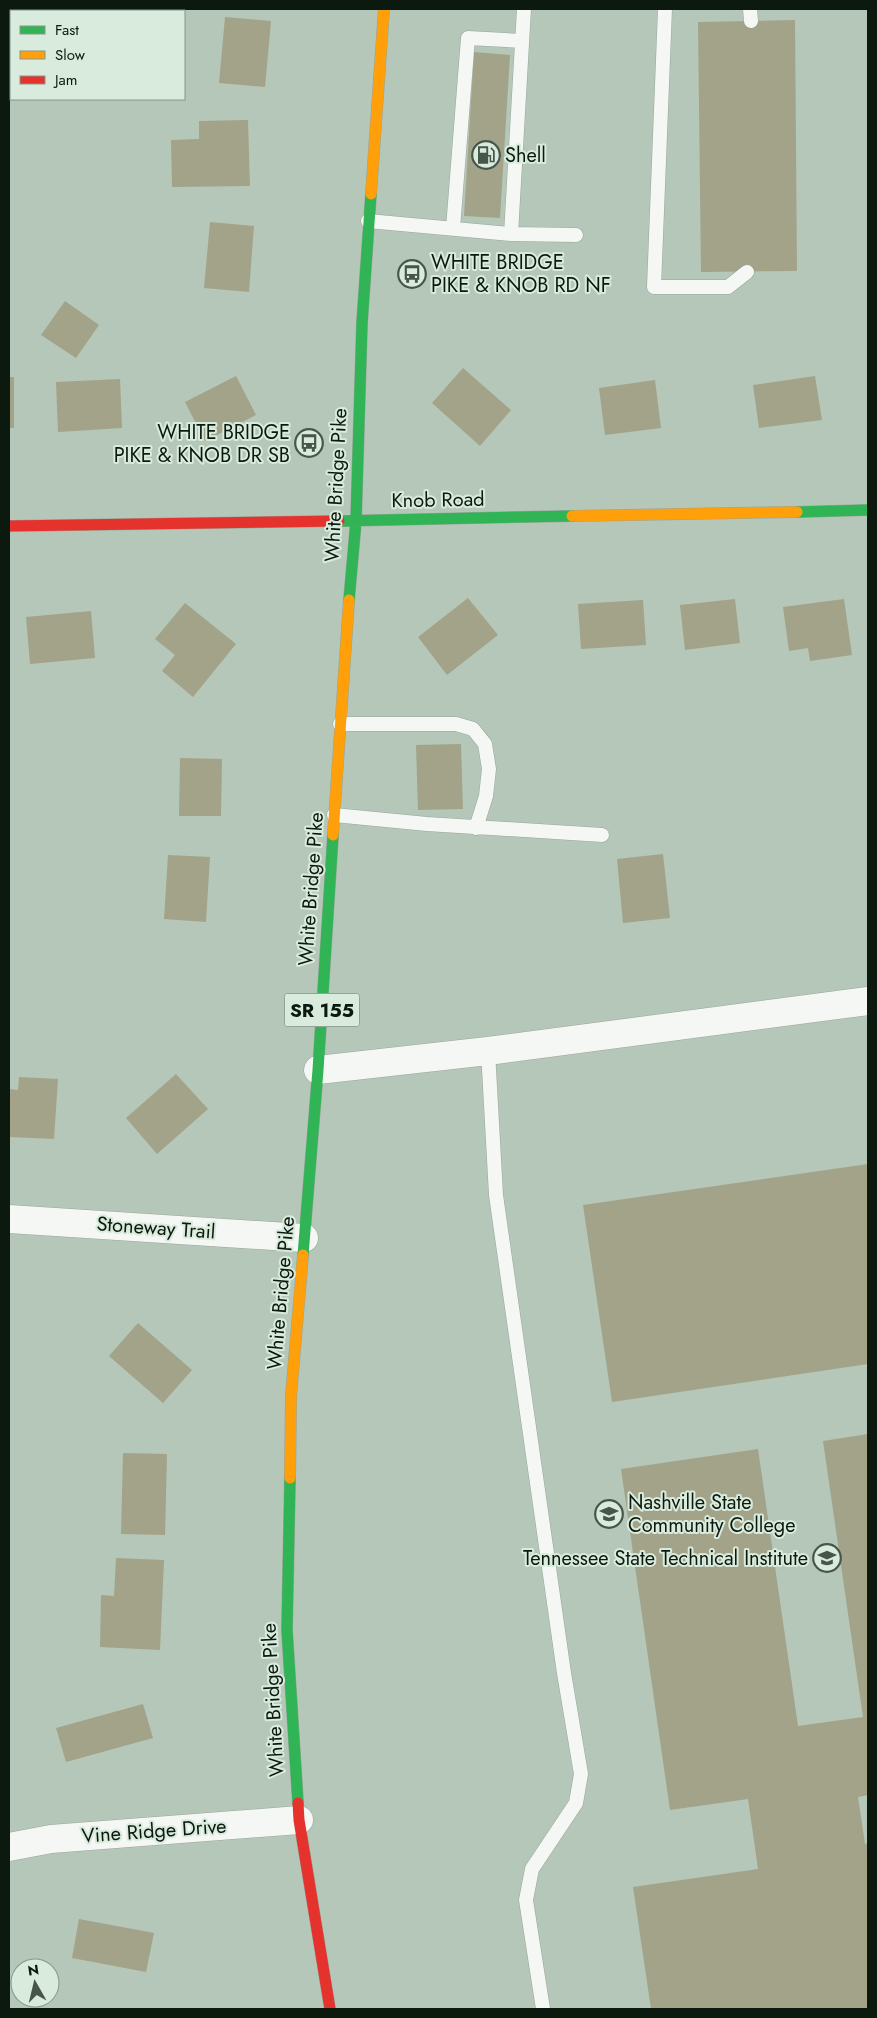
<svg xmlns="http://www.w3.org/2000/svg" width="877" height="2018" font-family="Jost,sans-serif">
<rect width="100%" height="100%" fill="#b5c7b8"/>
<path fill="#a2a388" d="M225,17L271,21L265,87L219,83Z
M795,20L797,271L701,272L698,22Z
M474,52L510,55L500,218L464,216Z
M248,120L250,186L172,187L171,140L199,139V121Z
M210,222L254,226L249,292L204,288Z
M65,301L99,325L76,358L41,335Z
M463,368L511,410L480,446L432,403Z
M236,376L256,415L205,441L185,402Z
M815,376L822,420L759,428L753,385Z
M9,377H14V428H9Z
M120,379L122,428L58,432L56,382Z
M655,380L661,428L605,435L599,388Z
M468,598L498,635L447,675L418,637Z
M735,599L740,643L685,650L680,605Z
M844,599L852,655L810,661L808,648L789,651L783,607Z
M643,600L646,645L581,649L578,604Z
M185,603L236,644L193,697L162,671L175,655L155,639Z
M91,611L95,658L30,664L26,617Z
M461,744L463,809L418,810L416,745Z
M180,758L222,759L221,816H179Z
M663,854L670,918L623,923L617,859Z
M168,855L210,857L206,922L164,919Z
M176,1074L208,1109L157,1154L126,1118Z
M19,1077L58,1079L54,1139L9,1137V1089L18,1090Z
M868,1164V1364L612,1402L583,1205Z
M138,1323L192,1370L163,1403L109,1356Z
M868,1434V1795L858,1797L865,1844L868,1843V2009H651L633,1887L758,1869L748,1799L670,1810L621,1469L758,1449L798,1726L863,1717L823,1441Z
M123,1453L167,1454L165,1535L121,1534Z
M116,1558L164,1560L160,1650L100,1647L101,1595L114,1596Z
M143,1704L153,1738L66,1762L56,1728Z
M79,1919L154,1933L146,1972L72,1958Z"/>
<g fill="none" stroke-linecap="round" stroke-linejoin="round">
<defs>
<path id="lane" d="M665,9L654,287H728L747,272
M750,9L751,21
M368,221L511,234L524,9
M453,228L468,38L522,41
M511,234L576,235
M340,724H456L473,729L485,744L489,769L486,796L476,828
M334,815L427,824L602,835
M488,1051L496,1195L564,1673L581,1774L576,1803L532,1869L526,1900L543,2009"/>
<path id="street" d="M318,1070L488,1051L868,1001
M9,1219L304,1238
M9,1847L51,1839L299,1820"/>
<path id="fast" d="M797,512L868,510
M339,521L572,516
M349,600L356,521L362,323L371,194
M303,1255L318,1070L333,835
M290,1478L287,1630L298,1803"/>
<path id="slow" d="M371,194L384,9
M572,516L797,512
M333,835L349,600
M290,1478L291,1396L303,1255"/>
<path id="jam" d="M9,526L339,521
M298,1803L299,1820L330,2009"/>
</defs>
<use href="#lane" stroke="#98a69b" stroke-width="15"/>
<use href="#street" stroke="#98a69b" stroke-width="29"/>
<use href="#fast" stroke="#98a69b" stroke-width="12"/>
<use href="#slow" stroke="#98a69b" stroke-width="12"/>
<use href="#jam" stroke="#98a69b" stroke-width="12"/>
<use href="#lane" stroke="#f4f7f4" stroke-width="14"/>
<use href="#street" stroke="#f4f7f4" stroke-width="28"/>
<use href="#fast" stroke="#30b455" stroke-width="11"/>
<use href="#slow" stroke="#ff9f0a" stroke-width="11"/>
<use href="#jam" stroke="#e5322d" stroke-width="11"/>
</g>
<defs>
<symbol id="fuel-ring" viewBox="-11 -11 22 22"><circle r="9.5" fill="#d9ebdc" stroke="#47564a" stroke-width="1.5"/><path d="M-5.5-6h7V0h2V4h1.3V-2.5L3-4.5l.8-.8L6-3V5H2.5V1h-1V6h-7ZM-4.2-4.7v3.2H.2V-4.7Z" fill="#47564a"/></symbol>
<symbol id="bus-ring" viewBox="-11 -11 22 22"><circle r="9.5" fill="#d9ebdc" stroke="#47564a" stroke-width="1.5"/><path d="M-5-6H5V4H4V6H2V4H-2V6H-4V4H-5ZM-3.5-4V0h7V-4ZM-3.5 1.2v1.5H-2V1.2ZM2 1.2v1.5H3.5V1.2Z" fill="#47564a"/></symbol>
<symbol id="university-ring" viewBox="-11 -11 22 22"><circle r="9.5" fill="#d9ebdc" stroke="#47564a" stroke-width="1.5"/><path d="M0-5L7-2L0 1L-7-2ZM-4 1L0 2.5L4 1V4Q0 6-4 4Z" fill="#47564a"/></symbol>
</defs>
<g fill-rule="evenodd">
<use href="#fuel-ring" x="470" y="139" width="32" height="32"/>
<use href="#bus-ring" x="396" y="258" width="32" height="32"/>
<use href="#bus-ring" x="293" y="427" width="32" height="32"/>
<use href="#university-ring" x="593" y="1498" width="32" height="32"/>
<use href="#university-ring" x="811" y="1542" width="32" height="32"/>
</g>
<g text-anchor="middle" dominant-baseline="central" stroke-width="4" stroke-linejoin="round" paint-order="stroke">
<rect fill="#d9ebdc" stroke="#4a584c" stroke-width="1" x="284.5" y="993.5" width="75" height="33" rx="4"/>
<g font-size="19" font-weight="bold" fill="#0c190f">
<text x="322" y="1010">SR 155</text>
</g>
<g font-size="20" fill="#0c190f" stroke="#d9ebdc" text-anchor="start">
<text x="505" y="155">Shell</text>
<text x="431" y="262">WHITE BRIDGE<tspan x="431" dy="23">PIKE &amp; KNOB RD NF</tspan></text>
<text x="290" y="432" text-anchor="end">WHITE BRIDGE<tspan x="290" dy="23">PIKE &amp; KNOB DR SB</tspan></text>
<text x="628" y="1502">Nashville State<tspan x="628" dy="23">Community College</tspan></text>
<text x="808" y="1558" text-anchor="end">Tennessee State Technical Institute</text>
</g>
<g font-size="20" fill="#0c190f" stroke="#d9ebdc">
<text transform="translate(336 485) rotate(-87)">White Bridge Pike</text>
<text transform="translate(438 500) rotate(-1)">Knob Road</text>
<text transform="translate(311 889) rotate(-86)">White Bridge Pike</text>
<text transform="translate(156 1228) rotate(4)">Stoneway Trail</text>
<text transform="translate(281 1293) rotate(-85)">White Bridge Pike</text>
<text transform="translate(273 1700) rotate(-93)">White Bridge Pike</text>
<text transform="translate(154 1831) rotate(-4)">Vine Ridge Drive</text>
</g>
</g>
<rect width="877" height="2018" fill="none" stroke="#0c190f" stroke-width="20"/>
<rect x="10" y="10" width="175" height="90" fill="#d9ebdc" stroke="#87978a"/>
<rect x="20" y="26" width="25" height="8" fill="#30b455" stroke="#87978a"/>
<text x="55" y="35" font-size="15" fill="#0c190f">Fast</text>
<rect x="20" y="51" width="25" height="8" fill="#ff9f0a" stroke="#87978a"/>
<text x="55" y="60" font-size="15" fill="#0c190f">Slow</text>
<rect x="20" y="76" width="25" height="8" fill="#e5322d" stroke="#87978a"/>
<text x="55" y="85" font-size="15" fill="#0c190f">Jam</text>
<g transform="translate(35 1983) rotate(352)"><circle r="24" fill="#d9ebdc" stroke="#87978a"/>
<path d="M0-4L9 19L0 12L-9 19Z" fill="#47564a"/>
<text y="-8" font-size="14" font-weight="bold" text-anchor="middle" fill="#0c190f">N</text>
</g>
</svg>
